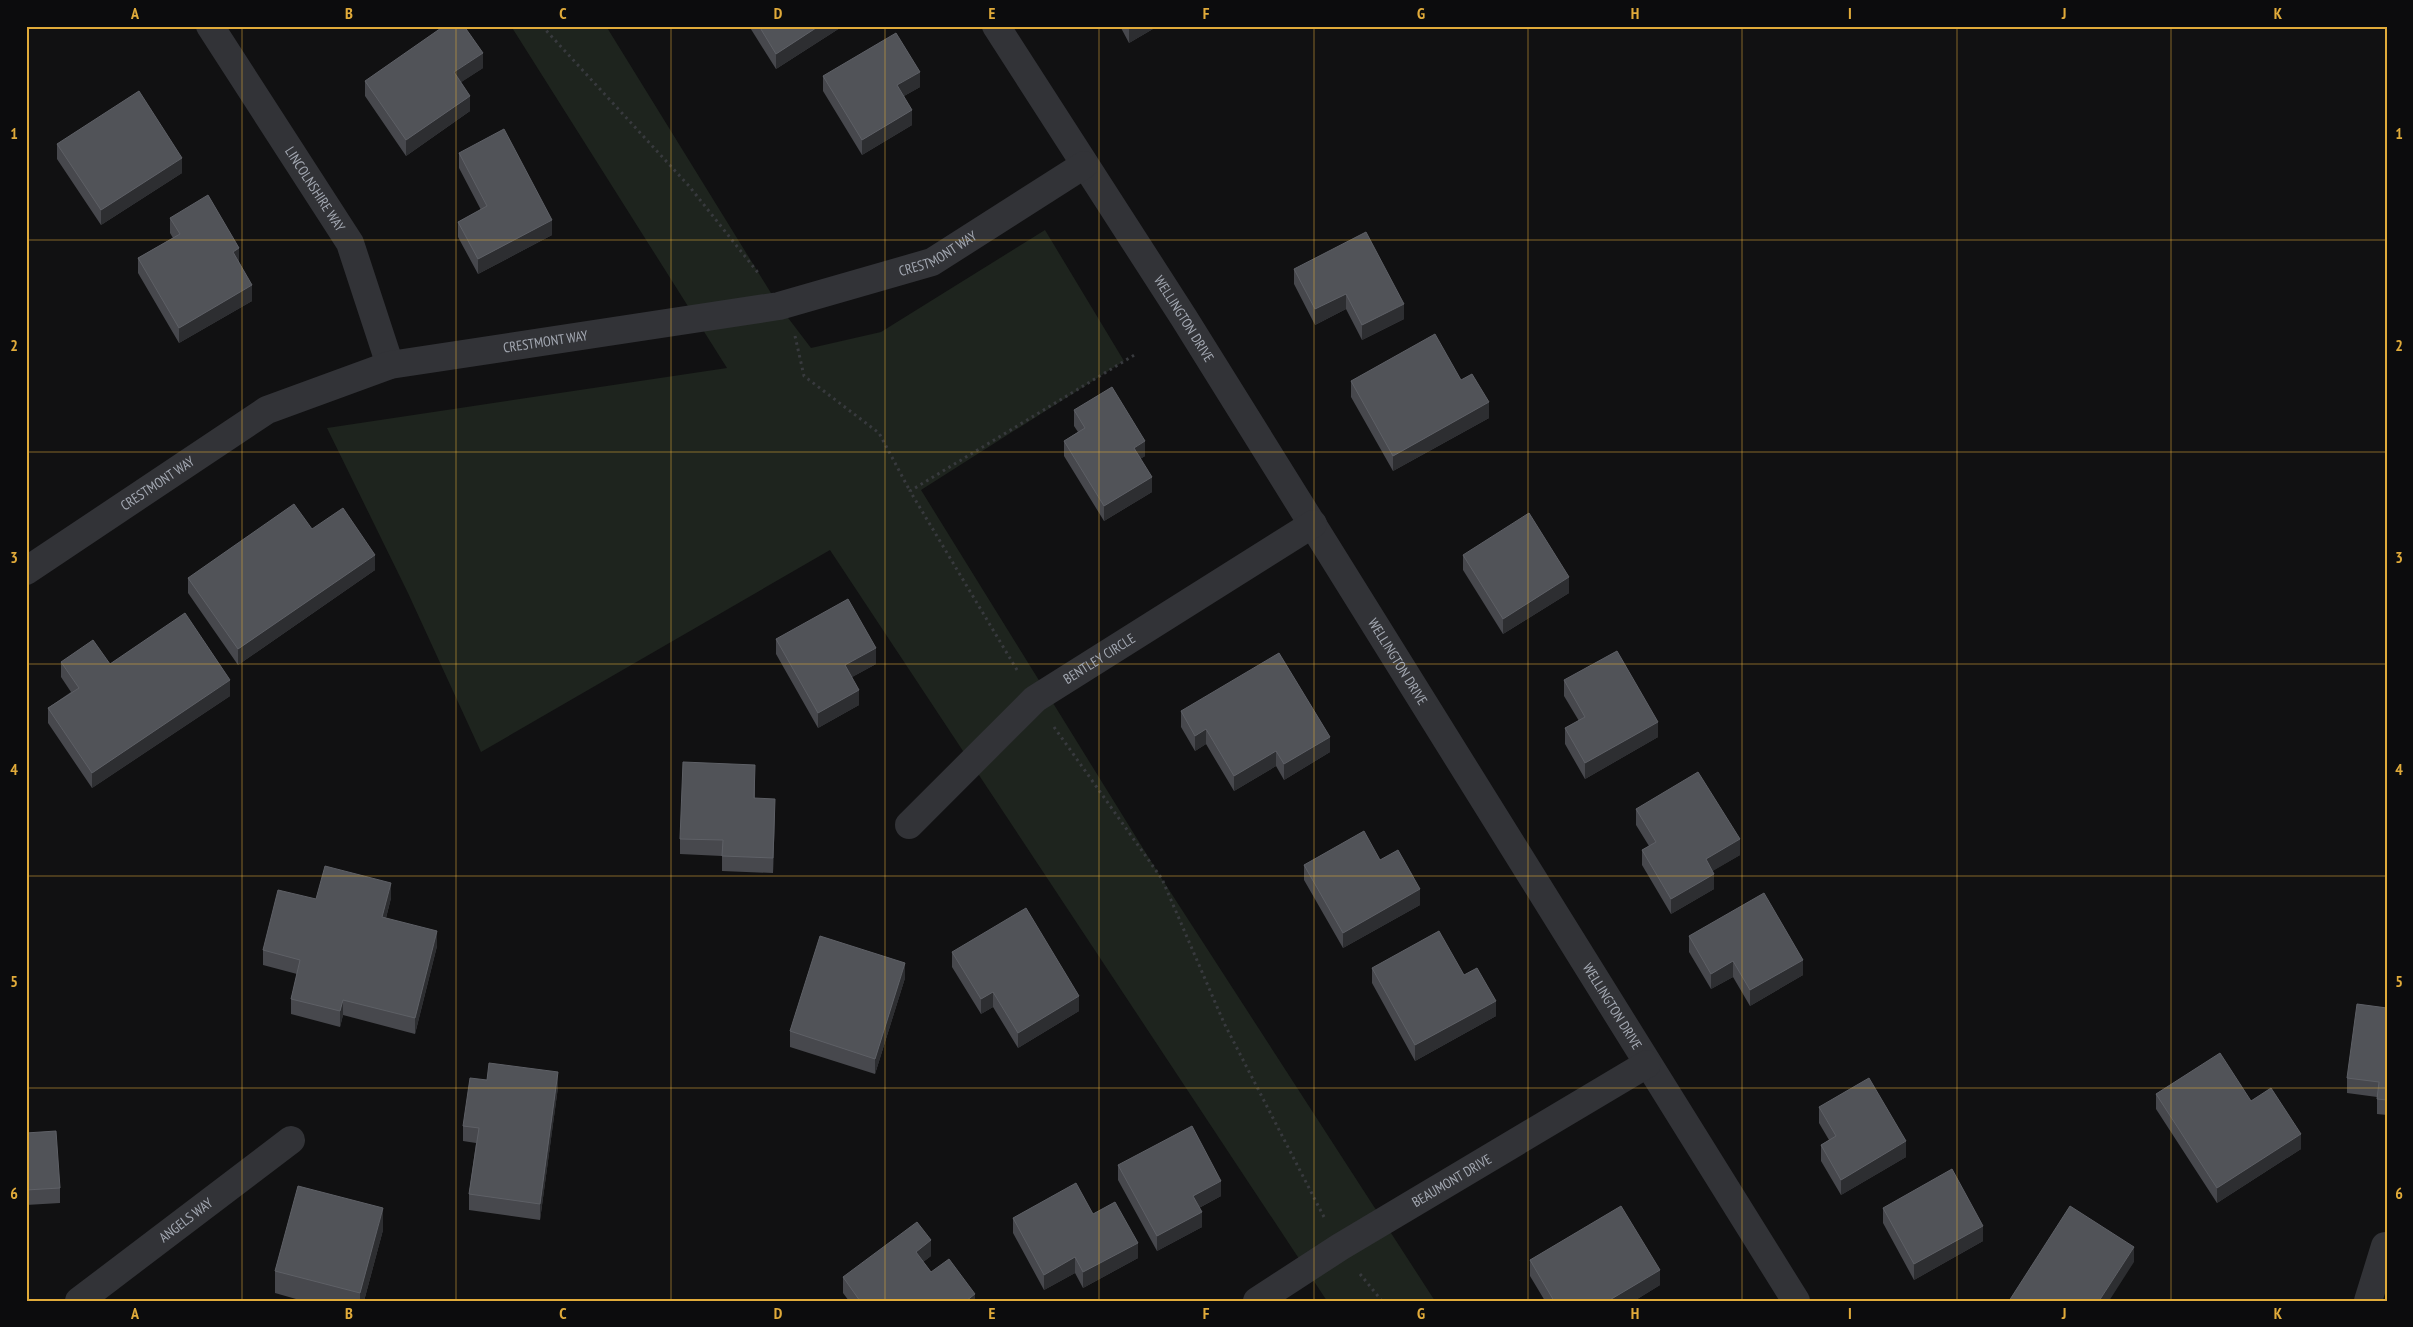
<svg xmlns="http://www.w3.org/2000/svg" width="2413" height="1327" font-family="'PT Sans Narrow',sans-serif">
<rect width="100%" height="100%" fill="#111112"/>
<path fill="#1e241e" d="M511,26H606L779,306L811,348L881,332L1045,230L1124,361L921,490L1162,879L1435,1301H1327L830,550L481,752L408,593L327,428L727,368Z"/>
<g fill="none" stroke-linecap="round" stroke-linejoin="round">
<path stroke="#383a3e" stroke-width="3" stroke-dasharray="2.5 4" stroke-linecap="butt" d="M542,26L689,186L759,274
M795,336L804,376L879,433L910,491
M1017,670L910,491L1136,354
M1054,727L1162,879L1224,1023L1325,1219
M1360,1274L1382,1301"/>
<g stroke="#323337" stroke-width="28">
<path id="s1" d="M210,26L350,243L390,365"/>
<path id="s2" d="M996,26L1184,318L1796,1301"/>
<path id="s3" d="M26,571L267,410L390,365L779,306L932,262L1084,165"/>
<path id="s4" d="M909,825L1035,699L1313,524"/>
<path id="s5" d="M79,1301L291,1140"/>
<path id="s6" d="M1257,1301L1340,1247L1647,1064"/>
<path d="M2368,1301L2385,1246"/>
</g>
</g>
<path fill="#47484d" d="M749,26H843L776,69Z
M1120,26H1158L1129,43Z
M483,68L461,82L470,111L406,156L365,96V81Z
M823,76L920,87L904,96L912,125L862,155L823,91Z
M57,144L182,173L101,225L57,159Z
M459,153L552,235L478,274L458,237V222L481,210L459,168Z
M170,218L239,264L252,301L179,343L138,273V258L173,238L170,233Z
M1294,269L1404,319L1362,340L1346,309L1315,325L1294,284Z
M1461,380L1489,418L1393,471L1351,397V381Z
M1074,410L1145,456L1140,459L1152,492L1104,521L1064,456V441L1078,432L1074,426Z
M312,529L375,570L238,665L188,593V578Z
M1463,555L1569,593L1503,634L1463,570Z
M776,639L876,664L852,677L859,705L818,728L776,654Z
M61,662L110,664L230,696L92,788L48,723V708L71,692L61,677Z
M1564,680L1658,737L1585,779L1565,744V728L1579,721L1564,696Z
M1181,711L1330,752L1284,780L1276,766L1234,791L1206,744L1195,751L1181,727Z
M755,780V798L775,814L773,873L722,871V856L680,854V839Z
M1636,809L1740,855L1712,871L1714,889L1671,914L1642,865V850L1649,846L1636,825Z
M1380,860L1420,905L1343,948L1304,880V865Z
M391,898L386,918L437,946L415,1034L343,1015L340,1027L291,1014V999L297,974L263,965V950L316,899Z
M1689,936L1803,975L1750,1006L1733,977L1711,989L1689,952Z
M952,952L1079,1011L1018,1048L993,1007L981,1014L952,967Z
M1372,968L1464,975L1496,1016L1415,1061L1372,983Z
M905,978L875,1074L790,1047V1031Z
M2387,1008V1115L2377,1114V1097L2347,1093V1078Z
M558,1087L540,1220L469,1210V1194L476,1143L463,1141V1126Z
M2156,1094L2251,1101L2301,1149L2217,1203L2156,1109Z
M1819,1107L1906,1157L1841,1195L1821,1161V1145L1829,1140L1819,1123Z
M26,1133L60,1188V1203L26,1205Z
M1118,1165L1221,1196L1199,1208L1202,1227L1157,1251L1118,1180Z
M1883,1208L1983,1241L1914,1280L1883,1223Z
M1093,1214L1138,1258L1083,1288L1075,1273L1044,1290L1013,1233V1218Z
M383,1230L364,1301H303L275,1293V1271Z
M931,1256L923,1262L931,1272L975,1301H849L843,1293V1277Z
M1530,1260L1660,1285L1634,1301H1545L1530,1276Z"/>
<path fill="#2d2e31" d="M819,26H843L776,69V54Z
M1132,26H1158L1129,43V28Z
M483,53V68L454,87V72Z
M920,72V87L897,100V85Z
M470,96V111L406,156V140Z
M912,110V125L862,155V140Z
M182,158V173L101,225V210Z
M552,220V235L478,274V259Z
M239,248V264L233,252Z
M252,285V301L179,343V328Z
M1346,294V309L1315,325V309Z
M1404,304V319L1362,340V325Z
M1489,402V418L1393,471V456Z
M1145,441V456L1134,463V448Z
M1152,477V492L1104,521V506Z
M375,555V570L238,665V649Z
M1569,577V593L1503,634V619Z
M876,648V664L845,681V665Z
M230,680V696L92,788V773Z
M859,690V705L818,728V713Z
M1658,722V737L1585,779V763Z
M1206,729V744L1195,751V736Z
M1330,737V752L1284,780V764Z
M1276,751V766L1234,791V776Z
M775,799V814L773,873V858Z
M1740,839V855L1706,875V859Z
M1714,874V889L1671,914V899Z
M391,883V898L382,933V917Z
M1420,889V905L1343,948V933Z
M437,931V946L415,1034V1018Z
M1803,960V975L1750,1006V990Z
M1733,961V977L1711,989V974Z
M905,963V978L875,1074V1059Z
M993,992V1007L981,1014V999Z
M1079,996V1011L1018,1048V1033Z
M343,1000V1015L340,1027V1011Z
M1496,1001V1016L1415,1061V1045Z
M558,1072V1087L540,1220V1204Z
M2301,1134V1149L2217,1203V1188Z
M1906,1141V1157L1841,1195V1180Z
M1221,1181V1196L1193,1211V1196Z
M383,1208V1230L364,1301H360V1293Z
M1202,1212V1227L1157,1251V1236Z
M1983,1226V1241L1914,1280V1264Z
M931,1240V1256L916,1267V1252Z
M1138,1243V1258L1083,1288V1272Z
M2134,1247V1262L2109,1301H2099Z
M1075,1257V1273L1044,1290V1275Z
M1660,1270V1285L1634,1301H1608Z
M975,1294V1301H966Z"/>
<path fill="#515358" stroke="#5e6066" d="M444,26H464L483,53L454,72L470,96L406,140L365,81Z
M759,26H819L776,54Z
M896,33L920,72L897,85L912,110L862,140L823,76Z
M139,91L182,158L101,210L57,144Z
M504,129L552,220L478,259L458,222L487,206L459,153Z
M208,195L239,248L233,252L252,285L179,328L138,258L180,234L170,218Z
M1366,232L1404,304L1362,325L1346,294L1315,309L1294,269Z
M1435,334L1461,380L1472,374L1489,402L1393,456L1351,381Z
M1112,387L1145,441L1134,448L1152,477L1104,506L1064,441L1085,428L1074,410Z
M294,504L312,529L343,508L375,555L238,649L188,578Z
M1529,513L1569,577L1503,619L1463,555Z
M848,599L876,648L845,665L859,690L818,713L776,639Z
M185,613L230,680L92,773L48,708L79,688L61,662L93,640L110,664Z
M1617,651L1658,722L1585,763L1565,728L1585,717L1564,680Z
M1279,653L1330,737L1284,764L1276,751L1234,776L1206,729L1195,736L1181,711Z
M683,762L755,765L754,798L775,799L773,858L722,856L723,840L680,839Z
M1698,772L1740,839L1706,859L1714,874L1671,899L1642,850L1656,842L1636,809Z
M1364,831L1380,860L1398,850L1420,889L1343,933L1304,865Z
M325,866L391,883L382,917L437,931L415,1018L343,1000L340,1011L291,999L300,960L263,950L278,890L316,899Z
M1764,893L1803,960L1750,990L1733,961L1711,974L1689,936Z
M1026,908L1079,996L1018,1033L993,992L981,999L952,952Z
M1439,931L1464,975L1477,968L1496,1001L1415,1045L1372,968Z
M820,936L905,963L875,1059L790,1031Z
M2357,1004L2387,1008V1100L2377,1099L2379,1082L2347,1078Z
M2220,1053L2251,1101L2271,1088L2301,1134L2217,1188L2156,1094Z
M489,1063L558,1072L540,1204L469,1194L479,1128L463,1126L470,1078L487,1080Z
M1869,1078L1906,1141L1841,1180L1821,1145L1836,1136L1819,1107Z
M1192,1126L1221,1181L1193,1196L1202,1212L1157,1236L1118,1165Z
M56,1131L60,1188L26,1190V1133Z
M1952,1169L1983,1226L1914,1264L1883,1208Z
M1076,1183L1093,1214L1115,1202L1138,1243L1083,1272L1075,1257L1044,1275L1013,1218Z
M298,1186L383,1208L360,1293L275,1271Z
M1621,1206L1660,1270L1608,1301H1554L1530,1260Z
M2070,1206L2134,1247L2099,1301H2009Z
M917,1222L931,1240L916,1252L931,1272L949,1259L975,1294L966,1301H860L843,1277Z"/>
<path fill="none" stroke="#e1ab3a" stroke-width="1" stroke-opacity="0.55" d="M242,26V1301M456,26V1301M671,26V1301M885,26V1301M1099,26V1301M1314,26V1301M1528,26V1301M1742,26V1301M1957,26V1301M2171,26V1301M26,240H2387M26,452H2387M26,664H2387M26,876H2387M26,1088H2387"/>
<g text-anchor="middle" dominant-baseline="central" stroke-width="5" stroke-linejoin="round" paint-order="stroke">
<g font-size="14" fill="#a3a8b2" stroke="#0c0c0d">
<text stroke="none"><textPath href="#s1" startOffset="194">LINCOLNSHIRE WAY</textPath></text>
<text stroke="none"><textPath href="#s3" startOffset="982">CRESTMONT WAY</textPath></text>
<text stroke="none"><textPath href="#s2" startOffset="348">WELLINGTON DRIVE</textPath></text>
<text stroke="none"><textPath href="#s3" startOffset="578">CRESTMONT WAY</textPath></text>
<text stroke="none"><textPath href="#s3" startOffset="158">CRESTMONT WAY</textPath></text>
<text stroke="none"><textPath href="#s4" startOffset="254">BENTLEY CIRCLE</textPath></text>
<text stroke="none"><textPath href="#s2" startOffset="752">WELLINGTON DRIVE</textPath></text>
<text stroke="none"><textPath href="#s2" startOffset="1158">WELLINGTON DRIVE</textPath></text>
<text stroke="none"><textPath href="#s6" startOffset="229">BEAUMONT DRIVE</textPath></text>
<text stroke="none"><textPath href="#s5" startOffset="134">ANGELS WAY</textPath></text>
</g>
</g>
<rect width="2413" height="1327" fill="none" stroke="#0c0c0d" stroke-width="55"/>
<rect x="28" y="28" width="2358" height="1272" fill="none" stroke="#e1ab3a" stroke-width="2"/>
<g font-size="16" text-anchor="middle" font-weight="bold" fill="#e1ab3a">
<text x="135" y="19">A</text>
<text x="349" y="19">B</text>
<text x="563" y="19">C</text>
<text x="778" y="19">D</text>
<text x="992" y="19">E</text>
<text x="1206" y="19">F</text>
<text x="1421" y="19">G</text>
<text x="1635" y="19">H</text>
<text x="1850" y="19">I</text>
<text x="2064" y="19">J</text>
<text x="2278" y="19">K</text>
<text x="14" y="139">1</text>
<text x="2399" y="139">1</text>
<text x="14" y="351">2</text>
<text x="2399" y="351">2</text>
<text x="14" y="563">3</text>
<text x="2399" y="563">3</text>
<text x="14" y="775">4</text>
<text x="2399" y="775">4</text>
<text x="14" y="987">5</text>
<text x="2399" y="987">5</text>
<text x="14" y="1199">6</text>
<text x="2399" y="1199">6</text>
<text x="135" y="1319">A</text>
<text x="349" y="1319">B</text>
<text x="563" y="1319">C</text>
<text x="778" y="1319">D</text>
<text x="992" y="1319">E</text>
<text x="1206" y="1319">F</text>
<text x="1421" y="1319">G</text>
<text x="1635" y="1319">H</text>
<text x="1850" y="1319">I</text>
<text x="2064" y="1319">J</text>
<text x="2278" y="1319">K</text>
</g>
</svg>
